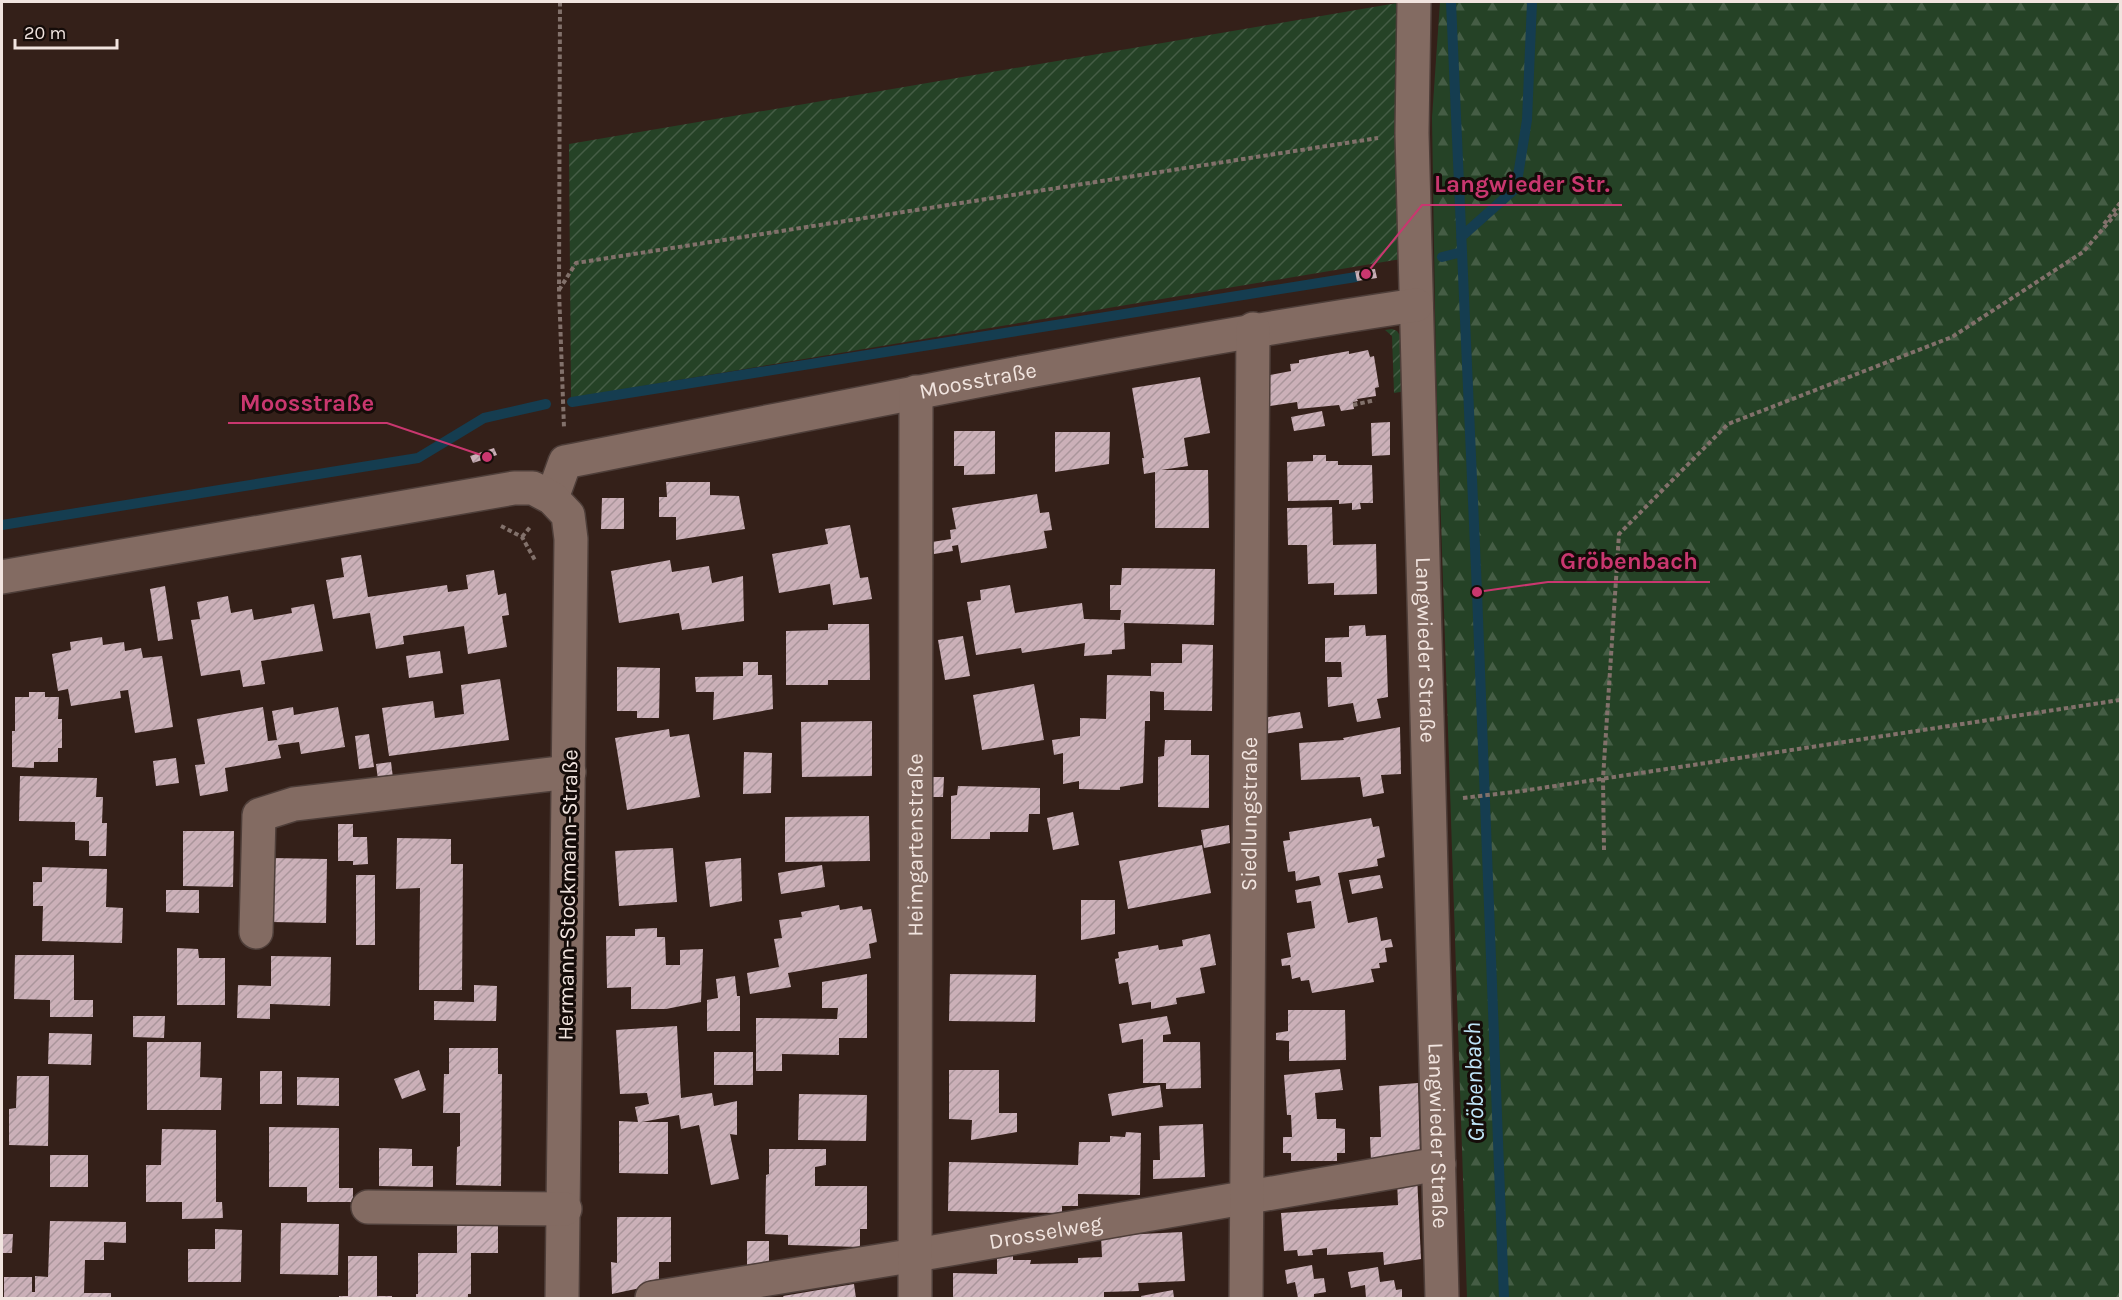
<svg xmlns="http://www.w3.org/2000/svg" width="2122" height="1300" font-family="Karla,sans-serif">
<defs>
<pattern id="forest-firs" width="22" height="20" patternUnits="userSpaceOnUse" patternTransform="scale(1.5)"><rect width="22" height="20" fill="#254226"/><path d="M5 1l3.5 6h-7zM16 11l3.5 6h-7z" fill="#455d45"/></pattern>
<pattern id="garden-furrows" width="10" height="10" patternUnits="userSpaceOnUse" patternTransform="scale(1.5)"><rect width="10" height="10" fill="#254226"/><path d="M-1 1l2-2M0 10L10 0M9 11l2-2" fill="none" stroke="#455d45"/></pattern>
<pattern id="building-hatch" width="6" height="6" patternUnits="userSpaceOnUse" patternTransform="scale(1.5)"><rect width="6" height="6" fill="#cbb0b8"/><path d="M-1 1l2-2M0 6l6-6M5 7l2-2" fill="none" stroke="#aa959b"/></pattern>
</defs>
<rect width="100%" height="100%" fill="#342019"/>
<path fill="url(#forest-firs)" d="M1440,2H2120V1298H1467L1436,371L1432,118Z"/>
<path fill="url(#garden-furrows)" d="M1397,3L1401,259L571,398L569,144Z
M1392,329L1397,331L1401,337L1406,391L1394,393L1392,336L1385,330Z"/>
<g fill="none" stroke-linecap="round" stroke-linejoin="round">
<path stroke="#153d50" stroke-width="10" d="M1451,2L1477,592L1504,1298
M1461,237L1516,188L1527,120L1532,2
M1442,257L1462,252
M572,402L1356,277
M2,525L418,458L484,418L546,404"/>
</g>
<path fill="url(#building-hatch)" d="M1375,269L1377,278L1357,281L1355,271Z
M1368,350L1370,357L1374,356L1379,387L1375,388L1376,396L1357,399L1358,401L1353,402L1354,409L1341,411L1339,405L1298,409L1297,402L1264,407L1265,376L1291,371L1290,364L1299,363V360L1349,351V354Z
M1200,377L1210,433L1184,438L1188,466L1161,470H1208L1209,528H1155V472L1144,474L1142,458H1144L1132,388Z
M1322,411L1325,426L1294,431L1291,417Z
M1390,422V455L1372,456L1371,423Z
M954,431H995V474L964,475V466H954Z
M1055,432H1110L1109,464L1055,472Z
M494,448L497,455L473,463L470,456Z
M1313,455H1326V461H1338V465H1372L1373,503H1360L1361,509L1352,510V503L1339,504V500L1288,501L1287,462L1313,461Z
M666,482H710V495L739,496L745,529L676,540V517H659V497H667Z
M1037,494L1040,513L1049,512L1052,530L1044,531L1047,548L961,563L958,545L952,546L953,551L934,554L932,542L951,539L950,530L956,529L952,508Z
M602,498H624V529H601Z
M1332,507L1333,545L1376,544L1377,594L1334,595V583L1308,584L1307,545H1288L1287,508Z
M850,525L860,578L868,577L872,599L833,605L830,584L779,593L772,554L828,544L825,529Z
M361,555L368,597L447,585L448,592L468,589L466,575L494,570L498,595L506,593L509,615L502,616L507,647L468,654L464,626L403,636L404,644L376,649L370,613L333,619L326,580L344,577L341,558Z
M670,560L672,572L709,566L712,583L743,576L744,621L682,630L679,613L619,623L611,571Z
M1122,568L1215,569L1214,625L1124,623L1125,649L1112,650V654L1084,656L1085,643L1022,653L1021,648L976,655L967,602L981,600L980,590L1010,585L1015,613L1082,603L1084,619L1120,620L1121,610H1110V585H1121Z
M165,586L173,639L158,641L150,589Z
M228,596L231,613L252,609L254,620L292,613L291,608L314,604L323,651L261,661L265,684L243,687L240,670L201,676L191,620L200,619L197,602Z
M828,624H869L870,680H828V685H786V631L828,630Z
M1365,625L1366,636L1386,635L1388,697L1377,699L1381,718L1357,722L1353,703L1328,707L1327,677H1342L1341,662H1325V638L1349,637V626Z
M963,636L970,676L945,680L938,640Z
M102,637L103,645L124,642L125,651L141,648L143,658L162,656L173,727L135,733L128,690L120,691L121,698L71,706L68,689L58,691L52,654L71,650L70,642Z
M1182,644L1213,645L1212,711L1164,710V692L1150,691V721H1145L1143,783L1120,787V790L1079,789V781L1063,784V753L1054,755L1052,740L1080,736V718L1106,719L1107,675L1151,676V663H1182Z
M440,651L443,673L409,678L406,656Z
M743,662H758V675H772L773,709L713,720L714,692H696L695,677L743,676Z
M617,667L660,668L659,718H637V711H617Z
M500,679L509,740L389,756L382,708L433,701L435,718L464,714L461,685Z
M1034,684L1044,740L982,750L973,695Z
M29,692H45V697H59L58,719H62V748H58V762H34V768L12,767V731H15V697H29Z
M263,707L268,741L277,740L272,711L293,707L294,715L338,707L345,747L301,754L299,742L278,745L281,758L225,768L228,791L200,796L195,765L205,764L197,719Z
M1300,712L1303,728L1263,734V718Z
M872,721V776L802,777L801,722Z
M1400,727L1401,774L1381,775L1384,793L1363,797L1360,777L1301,780L1299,743L1344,740L1343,738Z
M669,729L670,737L689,734L700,797L627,810L615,738Z
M369,734L374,767L359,769L355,736Z
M1165,740H1191V755H1209V808L1158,807V757L1164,756Z
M744,752L772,753L771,793L743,794Z
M176,758L179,783L156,786L153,761Z
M391,762L393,778L378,780L376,764Z
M20,776L97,778L96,797H103L102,823H107L106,856H89V841L75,840V822L19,821Z
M927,777H944L943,797H927Z
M958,786L1040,788V814H1029L1028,832H990V839H951V796L957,795Z
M1073,812L1079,845L1053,850L1047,818Z
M869,816L870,861L785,862V817Z
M1371,818L1373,827L1379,826L1385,857L1377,859L1378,866L1338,873L1348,923L1377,917L1381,941L1391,939L1393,947L1385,948L1387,962L1379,963L1380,968L1371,969L1374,982L1312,993L1309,980L1301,981L1300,977L1292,979L1290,965L1282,966L1281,959L1291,957L1287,933L1315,928L1311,901L1297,903L1295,890L1321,885L1319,876L1296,881L1295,871L1288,872L1283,841L1290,840L1289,832Z
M338,824H353V837H367L368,864L353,865V861H338Z
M1229,825L1230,843L1204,848L1201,830Z
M183,831H234L233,887L183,886Z
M397,838L451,839V864H463L462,990H419L420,888L396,889Z
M1202,845L1211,893L1128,909L1119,861Z
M673,848L677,902L619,906L615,851Z
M272,858L327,859L326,923L271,922Z
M741,858L742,901L710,907L705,862Z
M822,865L825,887L781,894L778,873Z
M42,867L107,869L106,907L123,908L122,943L42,941L43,906H33V882H42Z
M356,875H375V945H356Z
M1380,875L1383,888L1352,894L1349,880Z
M166,890H199V913L166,912Z
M1081,900H1115V934L1081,940Z
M839,905L840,910L862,906L863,910L871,909L877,942L869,944L871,958L788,973L791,987L750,994L747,973L779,967L774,939L782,938L779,920L802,917L801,912Z
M657,928V937H665L666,965H680V950L703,949L701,1002L666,1009H631V987L607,988L606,936H635V929Z
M1210,934L1216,965L1200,968L1205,993L1176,998L1177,1004L1151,1009V1002L1132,1005L1128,982L1119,984L1115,959L1119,958L1118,952L1158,945L1159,950L1183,946L1182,940Z
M177,948L198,949L199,958H225V1005H177Z
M15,955H74V1000H93V1017H50V1000L14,999Z
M271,956L331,957L330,1006L270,1004V1019L237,1018L238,985L271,986Z
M867,974V1038H839V1055L782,1054V1071H756V1018L837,1019L838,1008H822V982Z
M950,974L1036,975L1035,1022L949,1021Z
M735,976L737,996H740V1031H707V1000L718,998L716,979Z
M474,985L497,986L496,1021L434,1020V1001L474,1002Z
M1288,1010H1345L1346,1060L1289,1061V1041L1276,1040V1033L1288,1031Z
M133,1016H165L164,1038L133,1037Z
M1167,1016L1171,1034L1163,1035V1042H1200L1201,1088L1166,1089V1083H1143V1039L1122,1043L1119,1024Z
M677,1026L681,1098L712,1093L714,1106L737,1101V1135L730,1134L739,1179L711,1185L699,1125L681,1129L679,1115L642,1122H668V1174L619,1173V1121L638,1122L635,1107L649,1104L647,1093L620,1094L616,1030Z
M49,1033L92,1034L91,1065L48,1064Z
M147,1042H201L200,1077L222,1078L221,1110H147Z
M449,1048H498V1074H502L501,1186L456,1185L457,1147L460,1146V1113H443L444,1074H449Z
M714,1052H753V1085H714Z
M1340,1069L1343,1090L1315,1093L1317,1119H1336V1128L1345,1129V1153H1337V1161H1291V1153H1283V1137H1292L1291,1115H1287L1284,1075Z
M419,1070L426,1090L402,1099L394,1079Z
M949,1070H999V1113H1017V1132L971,1140L972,1120L949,1119Z
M260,1071H282V1104H260Z
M17,1076H49L48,1146L9,1145V1109L16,1108Z
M297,1077L339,1078V1106L297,1105Z
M1418,1083L1420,1159L1371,1161L1370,1137H1381L1379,1086Z
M1160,1085L1163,1107L1112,1116L1108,1094Z
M799,1094L867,1095L866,1141L798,1140Z
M1203,1124L1205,1177L1153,1179V1160H1160L1159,1126Z
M269,1127L339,1128V1188H353V1202H307V1187H269Z
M162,1129L216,1130V1202H222L223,1218L182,1219V1202H146V1165H161Z
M1126,1132L1141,1133L1140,1195L1078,1194V1206H1062V1213L948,1211L949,1162L1078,1165L1079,1142H1110V1136L1125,1137Z
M379,1148L412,1149V1166H433V1187L379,1186Z
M769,1149H826V1165L815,1167V1186H867V1229H860V1247L788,1245V1235L765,1234L766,1175L769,1174Z
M50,1155H88V1187H50Z
M1417,1175L1421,1259L1384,1265L1383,1252L1327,1255V1248L1312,1250L1313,1255L1298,1256L1297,1250L1284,1251L1281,1213L1398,1205L1397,1179Z
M617,1217H671V1262H659V1284L612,1294L611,1262L617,1263Z
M50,1221L126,1222V1243L104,1242V1260H85L84,1293H111V1298H4V1277H32V1292H35V1276L48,1277Z
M281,1223L339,1224L338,1275L280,1274Z
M457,1223H498V1253H471V1294H468V1298H416V1294H418V1253H457Z
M215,1229L242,1230L241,1282H188V1249H215Z
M1182,1232L1185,1281L1138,1283L1139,1291L1104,1292V1298H953V1273L997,1274V1255H1013V1260H1031L1030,1264L1078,1263V1258L1102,1257L1101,1236Z
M2,1234H13L12,1253H2Z
M747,1241H769V1266L747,1265Z
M348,1256H377V1296H392V1298H339V1296H348Z
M1312,1265L1314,1279L1324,1278L1326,1292L1314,1294V1298H1298L1295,1282L1287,1284L1285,1270Z
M1378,1267L1380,1282L1394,1280L1396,1290L1402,1289V1298H1366L1365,1285L1351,1288L1348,1272Z
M854,1284L856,1298H784L783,1296Z
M1173,1290L1174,1298H1142L1141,1296Z"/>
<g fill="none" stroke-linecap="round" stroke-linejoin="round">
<defs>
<g id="minor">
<path id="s1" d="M1414,2L1412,133L1442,1298"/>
<path id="s2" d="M552,498L565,462C848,406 1130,348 1416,305"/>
<path d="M2,577L514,488H533L552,498L568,515L571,539L562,1298"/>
<path d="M256,932L259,815L294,804L569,772"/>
<path d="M368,1207L565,1209"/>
<path id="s3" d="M652,1298L916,1255L1439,1164"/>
<path id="s4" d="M915,1298L916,392"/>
<path id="s5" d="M1246,1298L1253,329"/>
</g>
</defs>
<use href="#minor" stroke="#4e3e39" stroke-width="36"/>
<path stroke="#82716b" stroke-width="4" stroke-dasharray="4.5 3" stroke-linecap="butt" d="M560,2L559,290L564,428
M2104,224L2120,203
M559,290L576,263L1378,138
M1353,405L1375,400
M501,526L522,537L536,562
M522,537L531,526
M1463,798L1522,791L2120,700
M1604,850L1603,778L1619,534L1728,424L1952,337L2083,252L2120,209"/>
<use href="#minor" stroke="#836b62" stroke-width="33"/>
</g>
<g text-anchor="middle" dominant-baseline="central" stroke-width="6" stroke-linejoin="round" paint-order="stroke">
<g font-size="22" fill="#f1e4df" stroke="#150c09">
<text stroke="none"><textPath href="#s2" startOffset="459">Moosstraße</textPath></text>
<text stroke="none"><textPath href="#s1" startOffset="648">Langwieder Straße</textPath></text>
<text stroke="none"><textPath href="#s5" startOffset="484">Siedlungstraße</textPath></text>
<text stroke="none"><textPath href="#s4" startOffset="453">Heimgartenstraße</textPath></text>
<text transform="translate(568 895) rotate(-89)">Hermann-Stockmann-Straße</text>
<text stroke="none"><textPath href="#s1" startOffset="1134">Langwieder Straße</textPath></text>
<text stroke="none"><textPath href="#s3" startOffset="399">Drosselweg</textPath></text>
</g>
<g font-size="24" font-style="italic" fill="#bfe5fa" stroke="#150c09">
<text transform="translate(1474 1082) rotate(-92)">Gröbenbach</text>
</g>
</g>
<path fill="none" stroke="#c9376f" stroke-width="2" d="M1366 274L1422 205H1622M487 457L387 423H228M1477 592L1548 582H1710"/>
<g fill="#c9376f" stroke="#150c09" stroke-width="2">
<circle cx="1366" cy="274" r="6"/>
<circle cx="487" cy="457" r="6"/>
<circle cx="1477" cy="592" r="6"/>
</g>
<g font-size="24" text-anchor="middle" font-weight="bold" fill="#c9376f" stroke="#150c09" stroke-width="6" stroke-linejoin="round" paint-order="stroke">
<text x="1522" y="192">Langwieder Str.</text>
<text x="307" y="411">Moosstraße</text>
<text x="1629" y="569">Gröbenbach</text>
</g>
<rect width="2122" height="1300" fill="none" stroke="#f1e4df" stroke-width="6"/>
<path d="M15 39v9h102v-9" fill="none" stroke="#f1e4df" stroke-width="3"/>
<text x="24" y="39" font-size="18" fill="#f1e4df" stroke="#150c09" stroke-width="4.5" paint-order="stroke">20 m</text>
</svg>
